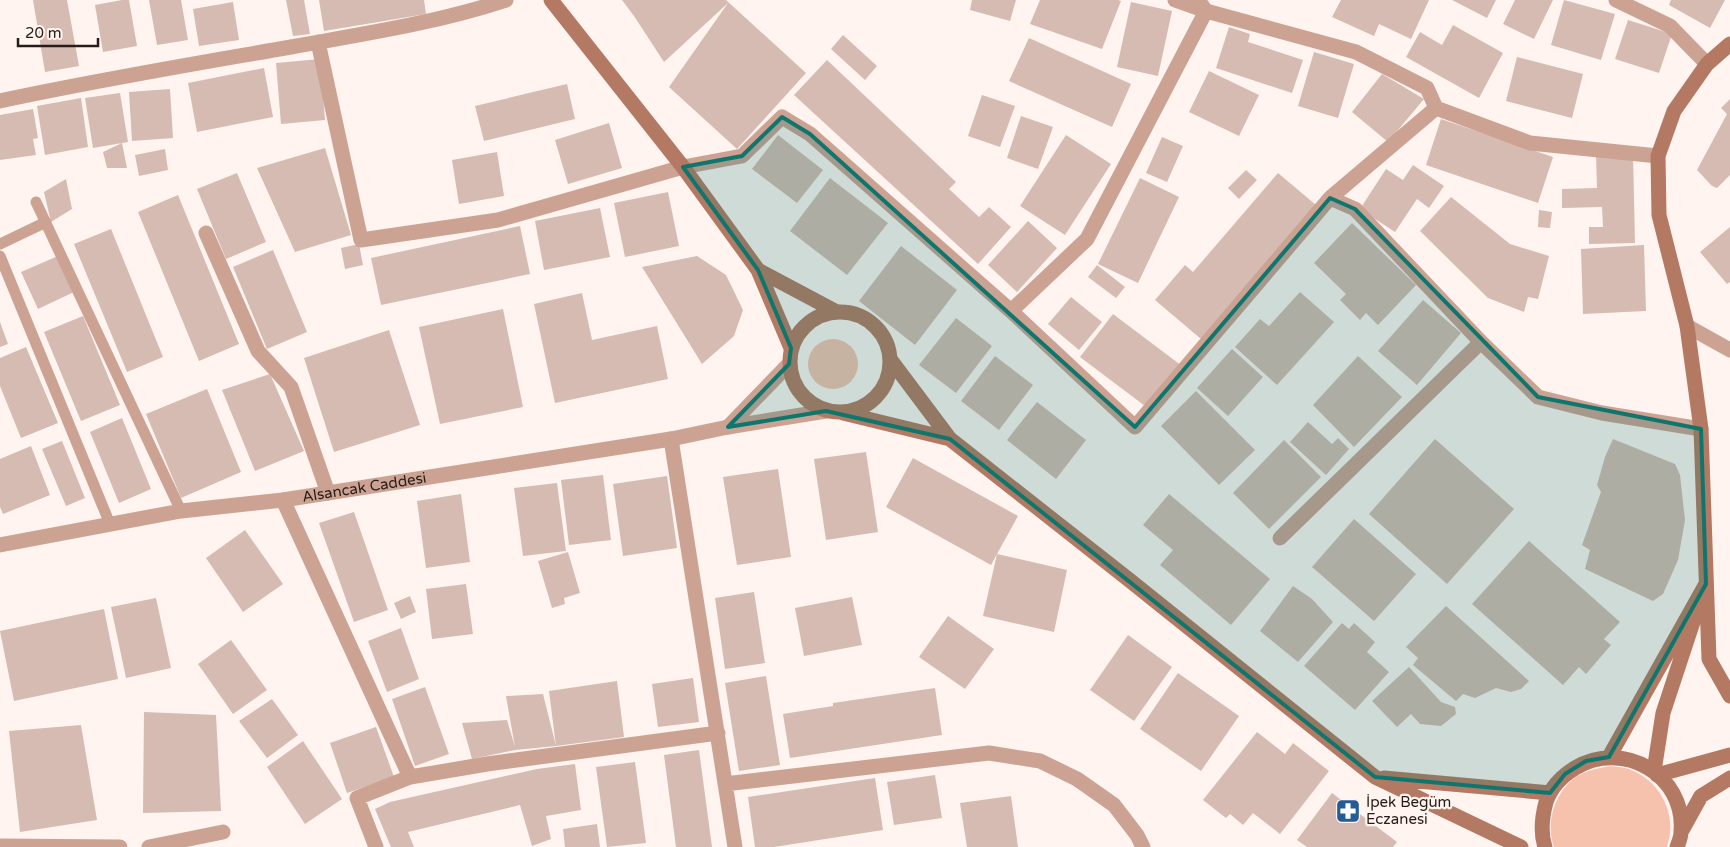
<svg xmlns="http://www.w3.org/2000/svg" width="1730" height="847" font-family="'Varela Round',sans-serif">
<rect width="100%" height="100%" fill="#fff4f0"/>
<path fill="#f6c2ae" d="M808 364a25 25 0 1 1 50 0a25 25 0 1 1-50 0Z
M1611,766C1617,767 1625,767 1631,770C1655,779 1673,805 1670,832C1670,837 1668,842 1667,847H1554C1545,823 1555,791 1577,776C1588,770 1599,768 1611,766Z"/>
<path fill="#d5bbb1" d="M33,0H67L79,66L45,72Z
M122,0H129L137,46L103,52L95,5Z
M149,0H181L188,40L157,45Z
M286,0H304L310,34L293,36Z
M319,0H424L426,14L324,31Z
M622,0H726L806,73L737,149L669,87L728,3L664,62L634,16Z
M972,0H1016L1010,21L970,10Z
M1040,0H1118L1121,1L1102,49L1030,24Z
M1341,0H1429L1411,39L1379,24L1374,36L1332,17Z
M1452,0H1496L1487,18Z
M1515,0H1553L1534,39L1503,24Z
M1564,0L1615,14L1601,60L1551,45Z
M1671,0H1725L1710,28L1669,5Z
M233,2L239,40L199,46L193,9Z
M1131,2L1172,11L1158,76L1117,67Z
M1628,20L1672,34L1659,73L1615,59Z
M1453,25L1503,53L1479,98L1406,57L1420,32L1442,45Z
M1229,27L1250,34L1248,42L1303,60L1292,93L1216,68Z
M843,35L877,66L865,80L831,49Z
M1029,38L1131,84L1112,127L1009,81Z
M1314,52L1354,64L1338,118L1298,106Z
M1517,57L1583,74L1572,118L1506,101Z
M320,59L325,120L281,124L276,63Z
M827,60L956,182L949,189L979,217L989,207L1011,227L978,264L794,95Z
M264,68L273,117L197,132L188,83Z
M1209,71L1259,95L1239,136L1189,112Z
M1382,74L1424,99L1388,142L1352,112Z
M567,84L575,119L484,141L475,106Z
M170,89L173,138L132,141L129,92Z
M120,93L128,142L93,148L85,98Z
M982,95L1015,106L1000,147L968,136Z
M81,98L88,147L45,155L37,106Z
M1730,99V175L1717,188L1712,186L1697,170L1727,114L1721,108Z
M33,109L38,138L33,139L36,155L0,160V115Z
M1021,116L1053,127L1038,169L1007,158Z
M1441,119L1553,157L1538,203L1426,165Z
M609,123L622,168L568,184L555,140Z
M778,135L823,170L797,203L752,169Z
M1066,135L1111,164L1065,235L1020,206Z
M1162,137L1183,146L1167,182L1146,173Z
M122,143L127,168H107L103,152Z
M325,148L351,235L295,252L257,168Z
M165,149L168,170L139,176L135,155Z
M497,152L504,196L459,204L452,160Z
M1633,154L1635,243L1589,244V227H1603L1602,207L1562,208V189L1597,188L1596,155Z
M1413,165L1444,186L1429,208L1417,199L1395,232L1360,209L1386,169L1403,180Z
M1246,170L1257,180L1239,199L1228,188Z
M237,173L266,242L226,259L197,189Z
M1278,173L1316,205L1201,339L1155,300L1185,265L1193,272Z
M830,178L888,223L847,275L790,231Z
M1140,178L1179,197L1138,283L1098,264Z
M66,179L72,209L51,222L44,192Z
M668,192L679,246L625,257L614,203Z
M178,195L239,344L199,361L138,212Z
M1451,197L1510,244L1549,256L1538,299L1528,297L1524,312L1488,298L1420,231Z
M600,208L610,257L544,270L535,221Z
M1539,210L1552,212L1550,228L1538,227Z
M1028,221L1057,248L1017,292L988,265Z
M1352,223L1416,285L1378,325L1366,313L1360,320L1340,300L1346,294L1314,263Z
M520,226L530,274L381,305L371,258Z
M1730,227V282L1727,284L1700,252Z
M111,229L163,357L127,372L74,244Z
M359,244L363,265L345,269L341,248Z
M1644,245L1646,311L1583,314L1581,249Z
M901,246L957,290L915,345L859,301Z
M273,250L307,332L267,349L233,267Z
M58,256L74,292L38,309L21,272Z
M697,256L726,275L743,310L734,336L702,364L642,267Z
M1097,265L1125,287L1116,298L1088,277Z
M1300,292L1334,322L1277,385L1235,347L1260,319L1269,326Z
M582,293L592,340L657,326L668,379L555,403L534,304Z
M1071,297L1102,322L1079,350L1048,324Z
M1423,300L1461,333L1417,385L1378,351Z
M503,309L523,407L440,424L419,327Z
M1113,314L1182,366L1149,409L1080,357Z
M83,316L120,405L81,421L44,332Z
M956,318L992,346L956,393L919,365Z
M0,322L8,344L0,347Z
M389,330L420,425L334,452L304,358Z
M26,347L58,423L21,438L0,386V358Z
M1232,349L1263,377L1228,416L1197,388Z
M995,356L1033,385L999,430L961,401Z
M1358,356L1402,397L1354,447L1313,405Z
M270,374L304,451L255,471L222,390Z
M207,389L241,472L181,498L146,414Z
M1196,391L1255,450L1219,485L1161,426Z
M1037,402L1086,440L1056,479L1007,440Z
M122,418L151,489L119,503L90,432Z
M1308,422L1332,444L1338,438L1349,449L1326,475L1290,442Z
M1435,439L1514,509L1447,584L1369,514Z
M1613,439L1675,464L1680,475L1685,520L1678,560L1663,594L1653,601L1585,569L1590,550L1582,545L1601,492L1597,485L1605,457Z
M1284,440L1321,477L1269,529L1233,493Z
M62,441L85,498L66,506L42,449Z
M31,446L50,495L3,514L0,507V459Z
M866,452L878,532L826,540L814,459Z
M913,458L1018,516L997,554L1067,570L1054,632L983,616L997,554L991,565L886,507Z
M778,469L791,557L737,565L723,477Z
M603,475L611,540L569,545L561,480Z
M667,476L677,548L623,556L613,484Z
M557,483L566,551L523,556L514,488Z
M461,494L470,562L426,568L417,501Z
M1169,494L1270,579L1231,625L1160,565L1173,550L1143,525Z
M354,512L388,610L354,622L319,523Z
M1354,519L1416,574L1374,621L1312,567Z
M245,530L283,584L243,612L206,558Z
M1529,541L1620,622L1604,639L1611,645L1586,674L1579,667L1563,685L1472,604Z
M568,552L580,593L564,598L565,604L552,608L538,561Z
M466,584L473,634L432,639L426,589Z
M1293,586L1312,599L1333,622L1298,662L1260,631Z
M754,592L765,663L725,669L715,598Z
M410,596L416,612L401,619L394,603Z
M852,597L862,645L804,656L795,608Z
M156,598L171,668L126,678L111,607Z
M1446,606L1529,681L1521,689L1511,692L1496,688L1475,698L1463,694L1456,701L1413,665L1418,658L1406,647Z
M104,609L118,679L14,701L0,631Z
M948,616L994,649L965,689L919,657Z
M1342,623L1349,629L1354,623L1375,642L1367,652L1389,672L1355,710L1304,666Z
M401,628L419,679L387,692L368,641Z
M1128,635L1172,667L1134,721L1090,690Z
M231,640L267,690L233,714L198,664Z
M1409,667L1441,702L1455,707L1456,714L1441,726L1420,724L1411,714L1397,727L1372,701Z
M1178,673L1239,716L1201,771L1140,729Z
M766,676L780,765L739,771L725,683Z
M693,678L699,722L658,727L652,684Z
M617,681L624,737L556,746L549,691Z
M425,687L449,754L415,766L392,699Z
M935,688L942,735L790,758L783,714L833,706V703Z
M543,694L556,746L515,750L472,759L462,723L507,720L515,747L506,696Z
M272,699L298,735L267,758L239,721Z
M144,712L216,715L221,811L143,813Z
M81,725L97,820L20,832L9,731Z
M376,727L394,777L347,793L330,743Z
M1257,732L1285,754L1293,743L1329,771L1280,834L1253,813L1243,825L1230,814L1226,818L1203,800Z
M303,741L342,799L305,824L267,767Z
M699,750L712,847H676L664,755Z
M635,762L646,843L607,847L596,767Z
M575,764L581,810L546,816L551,839L532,846L520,805L408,832L414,847H391L375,809L390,802L537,769Z
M935,775L942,818L894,825L887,782Z
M875,778L883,830L774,847H755L748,797Z
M1332,793L1397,842L1393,847H1307L1297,840Z
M1011,796L1018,847H967L960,803Z
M597,824L600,847H565L563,829Z"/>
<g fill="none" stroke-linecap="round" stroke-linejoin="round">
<path stroke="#cca293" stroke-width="11" d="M36,202L181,511
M0,244L46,222
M0,256L110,524"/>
<path stroke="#cca293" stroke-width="15" d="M1198,0L1206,11L1356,52L1427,88L1436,108L1530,143L1658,156
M1616,0L1670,26L1707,64
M318,42L361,240L498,220L683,167L742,156L782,117L810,134L1011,311L1135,427L1330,198L1355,209L1481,342L1538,397L1602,413L1701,429
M0,101C97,80 194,64 291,47C363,34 436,23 506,0
M1330,198L1436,108
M206,233L258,351L291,387L328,493
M1011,311L1087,239L1206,11L1175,0
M1687,326L1730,350
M671,439L735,847
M283,500L410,777L487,764L718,733
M1280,538L1481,342
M725,784L989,753L1040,761L1077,779L1114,805L1137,835L1143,847
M0,846L120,847
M149,847L223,832
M376,847L357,798L410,777"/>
<g stroke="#cca293" stroke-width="15">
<path d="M789,364L728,427L826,411"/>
<path id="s1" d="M0,545L181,511L283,500L671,439L728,427"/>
</g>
<path stroke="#b47962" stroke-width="15" d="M551,0L683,167L758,270
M1730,44L1707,64L1674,111L1658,156L1659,215L1687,326L1701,429L1709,659L1730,696
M790 362a50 50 0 1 1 100 0a50 50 0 1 1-100 0Z
M791,348L758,270L837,312
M843,413L950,439L890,359
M950,439L1128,579L1375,777L1521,847
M1609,757L1706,584
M1654,771L1663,713L1695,616
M1657,775L1730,755
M1384,778L1550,793
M1681,832L1701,796L1730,778
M1545,847C1540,832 1542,817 1546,802C1551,787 1562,776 1575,768C1623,739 1686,775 1681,832C1681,837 1679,842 1677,847"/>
</g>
<path fill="#0f766e" fill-opacity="0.2" stroke="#0f766e" stroke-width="4" stroke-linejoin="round" d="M782,117L810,134L1135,427L1330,198L1355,209L1538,397L1701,429L1706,584L1609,757L1586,761L1565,774L1550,793L1375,777L950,439L826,411L728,427L789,364L791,348L758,270L683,167L742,156Z"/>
<defs>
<symbol id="pharmacy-square" viewBox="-11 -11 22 22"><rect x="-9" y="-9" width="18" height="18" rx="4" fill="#255c94" stroke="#fff4f0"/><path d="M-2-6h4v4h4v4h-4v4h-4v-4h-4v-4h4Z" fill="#fff"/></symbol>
</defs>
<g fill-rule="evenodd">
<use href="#pharmacy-square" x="1334" y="797" width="28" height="28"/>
</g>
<g text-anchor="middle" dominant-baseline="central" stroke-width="4.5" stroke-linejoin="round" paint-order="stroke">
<g font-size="15" fill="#261d19" stroke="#fff4f0">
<text stroke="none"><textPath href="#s1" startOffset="369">Alsancak Caddesi</textPath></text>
</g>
<g font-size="15" fill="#261d19" stroke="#fff4f0" text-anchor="start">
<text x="1366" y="802">İpek Begüm<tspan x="1366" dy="17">Eczanesi</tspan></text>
</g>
</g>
<path d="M18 38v8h80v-8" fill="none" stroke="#261d19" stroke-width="2.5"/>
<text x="25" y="38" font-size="15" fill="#261d19" stroke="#fff4f0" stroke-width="4" paint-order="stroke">20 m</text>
</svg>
